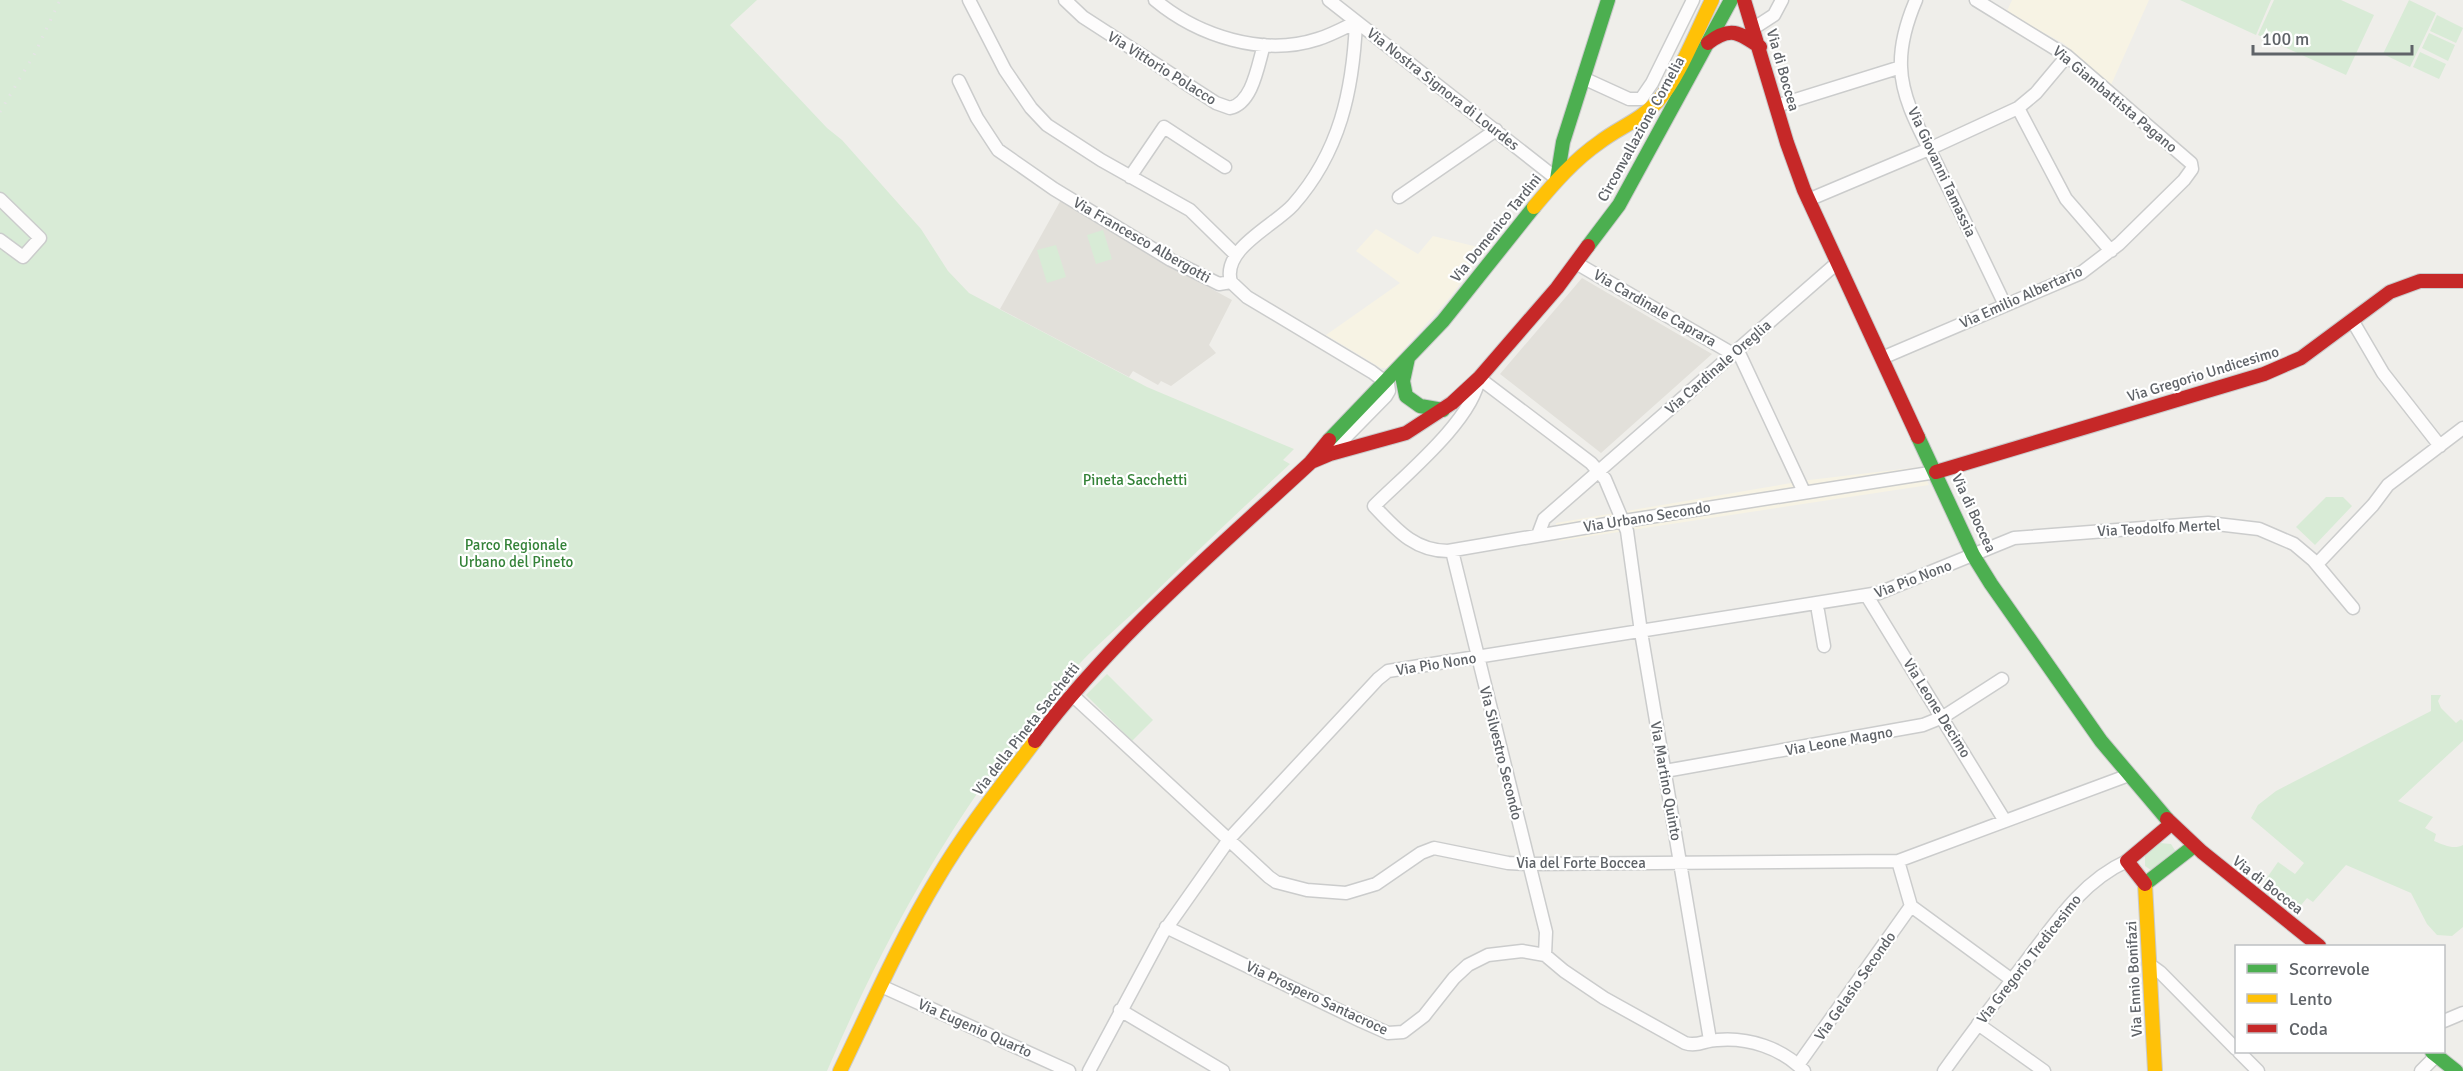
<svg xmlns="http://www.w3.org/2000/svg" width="2463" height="1071" font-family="Signika,sans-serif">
<rect width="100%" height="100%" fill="#efeeea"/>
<path fill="#f7f3e4" d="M2012,0H2149L2111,85L2063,43L2006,13Z
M1376,229L1418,254L1433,236L1486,249L1451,296L1387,368H1381L1326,335L1400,283L1356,251Z
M1920,467L1929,485L1559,541L1557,532L1556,523L1809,480Z"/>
<path fill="#e2e0da" d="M1062,198L1171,267L1232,300L1209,345L1216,353L1171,386L1161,381L1158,385L1133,371L1129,377L1000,309Z
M1582,278L1712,354L1601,453L1500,374Z"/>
<path fill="#d8ebd6" d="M0,0H757L730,25L827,128L842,140L921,229L948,271L969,293L1147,387L1294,449L1283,460L1290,464C1240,510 1191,557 1142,605C1118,627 1092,649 1070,674C966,792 889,927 827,1071H0Z
M2180,0H2271L2256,35Z
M2274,0H2341L2374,15L2346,75L2258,35Z
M2409,0L2436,13L2410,67L2383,54Z
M2437,15L2463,28L2456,43L2430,31Z
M2429,33L2455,45L2448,61L2422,48Z
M2420,52L2446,64L2439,79L2413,67Z
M1103,230L1112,259L1096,264L1087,235Z
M1056,245L1066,277L1047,283L1037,250Z
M2326,497H2343L2352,506L2315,545L2296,527Z
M1107,674L1153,720L1132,741L1086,695Z
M2431,695H2441L2438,701L2441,708L2456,723L2461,719L2463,721V741L2398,801L2433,817L2425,828L2436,834L2434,841C2444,845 2454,850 2463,845V927L2452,936L2437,935L2427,924L2411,893L2346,865L2313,902L2307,898L2297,910L2264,882L2278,862L2295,874L2304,863L2251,818L2258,805L2276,791L2431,711Z
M2160,843L2171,844L2176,852L2151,870L2145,866V856Z"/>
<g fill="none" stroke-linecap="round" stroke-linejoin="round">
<defs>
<path id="street" d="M969,0L1005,70L1031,108L1047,125L1101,160L1190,210L1235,254
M1065,0L1083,17L1216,103L1230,108C1253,103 1258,64 1264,45
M1155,0C1198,36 1263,57 1318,39C1331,35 1344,28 1356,22
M1329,0L1557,179
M1916,0C1907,21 1900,44 1901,67C1902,104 1926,140 1941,173C1963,217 1984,261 2005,305
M1754,28L1774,15L1782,0
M1583,78L1629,99H1641L1652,83L1693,0
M959,81L977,118L998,150L1054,189L1171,260L1219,284L1231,282
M1776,106L1901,67
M2018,108L2066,199L2111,251
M1130,177L1164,127L1225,167
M1399,197L1496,130
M0,199L40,238L23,257L0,240
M1808,200L1929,149L2018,108L2036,93L2067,56
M1576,263L1733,354
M1231,282C1221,249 1274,226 1293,205C1340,152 1353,90 1356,22
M1231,282L1247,297L1372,372L1388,384L1389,391L1386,396L1332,451
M2352,320L2383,373L2440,446
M1738,351L1804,492
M1882,358L2081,273L2119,244L2184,180L2192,169L2191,163L2067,56L1976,0
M1538,535L1544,519L1837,263
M1452,551L1546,932L1545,955
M2317,564L2373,505L2388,485L2463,428
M1867,596L2005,821
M1818,611L1824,646
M1071,694L1269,877L1276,882L1307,890L1346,893L1376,884L1421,853L1434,848L1508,863L1528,864L1898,861L2129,775
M1665,771L1923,725L1943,717L2002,679
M1898,861L1911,906L2012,980
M1166,927L1361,1021L1388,1033L1403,1032L1424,1016L1454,978L1468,965L1488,955L1522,951L1545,955L1564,971L1604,998L1685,1043C1697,1047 1705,1040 1717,1040C1748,1037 1782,1048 1804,1071
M2149,964L2160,972L2236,1049
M881,986L1069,1071
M1120,1010L1223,1071
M2444,1021L2463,1013
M1978,1024L2044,1071
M1710,1040L1641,632L1627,531L1605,479L1591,463L1479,378C1473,420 1404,476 1374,506C1396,529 1414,551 1448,551L1624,521L1936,472
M2239,1052L2258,1071
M1798,1065L1911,906
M1089,1071L1163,933L1230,838L1378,679L1388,671L1879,593L2014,538L2208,523L2259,529L2294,544L2313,560L2353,608
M1944,1071C1969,1036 1995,1002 2021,968C2052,928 2080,882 2127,861
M2421,1071L2437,1055"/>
<path id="fast" d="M1557,179L1563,142L1608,0
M1588,246L1619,205L1731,0
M1408,358L1403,381L1406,396L1420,406L1443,410
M1918,437L1973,555L1991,584L2101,741L2167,819
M1329,440L1443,321L1534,207
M2145,884L2194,846
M2432,1052L2456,1071"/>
<path id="slow" d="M1534,207C1554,183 1574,160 1600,142C1618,128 1641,120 1657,102C1679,78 1697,30 1712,0
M2145,884L2155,1071
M840,1071C871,1007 900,940 937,879C966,830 1001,786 1035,741"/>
<path id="jam" d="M1744,0L1787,143L1804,190L1918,437
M1708,43C1730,26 1739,32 1760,47
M1311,462L1330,454L1406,433L1452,403L1479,378L1557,288L1588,246
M1936,472L2264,374L2301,358L2390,292L2420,281H2463
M1035,741C1113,637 1215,551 1310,463L1329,440
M2167,819L2202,852L2319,946
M2145,884L2127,861L2171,824"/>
</defs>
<use href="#street" stroke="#cbcccc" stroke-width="15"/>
<use href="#fast" stroke="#cacacb" stroke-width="16"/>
<use href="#slow" stroke="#cacacb" stroke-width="16"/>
<use href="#jam" stroke="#cacacb" stroke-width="16"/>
<use href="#street" stroke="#fdfcfc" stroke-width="12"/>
<use href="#fast" stroke="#4caf50" stroke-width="14"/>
<use href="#slow" stroke="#ffc107" stroke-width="14"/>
<use href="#jam" stroke="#c62828" stroke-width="14"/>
<path stroke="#e4e4e4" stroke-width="3" stroke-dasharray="1.5 8" stroke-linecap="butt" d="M0,112L35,53L60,0"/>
</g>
<g text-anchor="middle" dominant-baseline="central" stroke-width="4.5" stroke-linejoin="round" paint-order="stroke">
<g font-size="15" fill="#5f6368" stroke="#fff">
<text transform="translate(1162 68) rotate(32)">Via Vittorio Polacco</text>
<text transform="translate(1783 70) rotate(74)">Via di Boccea</text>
<text transform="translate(1443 89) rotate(38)">Via Nostra Signora di Lourdes</text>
<text transform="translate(2115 99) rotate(40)">Via Giambattista Pagano</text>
<text transform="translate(1641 129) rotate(-61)">Circonvallazione Cornelia</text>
<text transform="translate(1942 172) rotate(65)">Via Giovanni Tamassia</text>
<text transform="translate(1496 228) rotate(-51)">Via Domenico Tardini</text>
<text transform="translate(1142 240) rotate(30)">Via Francesco Albergotti</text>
<text transform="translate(2021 297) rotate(-24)">Via Emilio Albertario</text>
<text transform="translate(1655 308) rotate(30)">Via Cardinale Caprara</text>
<text transform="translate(1718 367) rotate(-41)">Via Cardinale Oreglia</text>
<text transform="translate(2203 374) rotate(-17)">Via Gregorio Undicesimo</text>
<text transform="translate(1974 513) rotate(65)">Via di Boccea</text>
<text transform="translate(1647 517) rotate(-9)">Via Urbano Secondo</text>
<text transform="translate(2159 528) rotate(-3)">Via Teodolfo Mertel</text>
<text transform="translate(1913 579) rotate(-21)">Via Pio Nono</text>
<text transform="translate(1436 664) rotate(-9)">Via Pio Nono</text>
<text transform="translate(1937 708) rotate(58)">Via Leone Decimo</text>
<text transform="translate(1026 729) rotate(-52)">Via della Pineta Sacchetti</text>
<text transform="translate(1839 741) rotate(-10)">Via Leone Magno</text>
<text transform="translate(1501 753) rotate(76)">Via Silvestro Secondo</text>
<text transform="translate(1666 781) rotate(80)">Via Martino Quinto</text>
<text x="1581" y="863">Via del Forte Boccea</text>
<text transform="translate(2268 885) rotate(38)">Via di Boccea</text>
<text transform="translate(2029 959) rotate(-52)">Via Gregorio Tredicesimo</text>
<text transform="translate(2134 979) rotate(-93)">Via Ennio Bonifazi</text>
<text transform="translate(1855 986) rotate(-55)">Via Gelasio Secondo</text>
<text transform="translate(1317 998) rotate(25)">Via Prospero Santacroce</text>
<text transform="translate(975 1028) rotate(24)">Via Eugenio Quarto</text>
</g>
<g font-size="15" fill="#348238" stroke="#fff">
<text x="1135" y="480">Pineta Sacchetti</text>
<text x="516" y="545">Parco Regionale<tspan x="516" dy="17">Urbano del Pineto</tspan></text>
</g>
</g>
<rect x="2235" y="945" width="210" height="108" fill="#ffffff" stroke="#bfc1c3" stroke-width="1.5"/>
<rect x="2247" y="964" width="30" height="9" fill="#4caf50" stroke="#bfc1c3" stroke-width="1.5"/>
<text x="2289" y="975" font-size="18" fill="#5f6368">Scorrevole</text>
<rect x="2247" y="994" width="30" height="9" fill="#ffc107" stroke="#bfc1c3" stroke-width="1.5"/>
<text x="2289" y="1005" font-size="18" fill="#5f6368">Lento</text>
<rect x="2247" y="1024" width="30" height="9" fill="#c62828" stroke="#bfc1c3" stroke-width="1.5"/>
<text x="2289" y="1035" font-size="18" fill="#5f6368">Coda</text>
<path d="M2253 45v9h159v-9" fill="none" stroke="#5f6368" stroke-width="3"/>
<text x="2262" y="45" font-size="18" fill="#5f6368" stroke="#ffffff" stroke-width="4.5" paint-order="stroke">100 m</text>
</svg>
